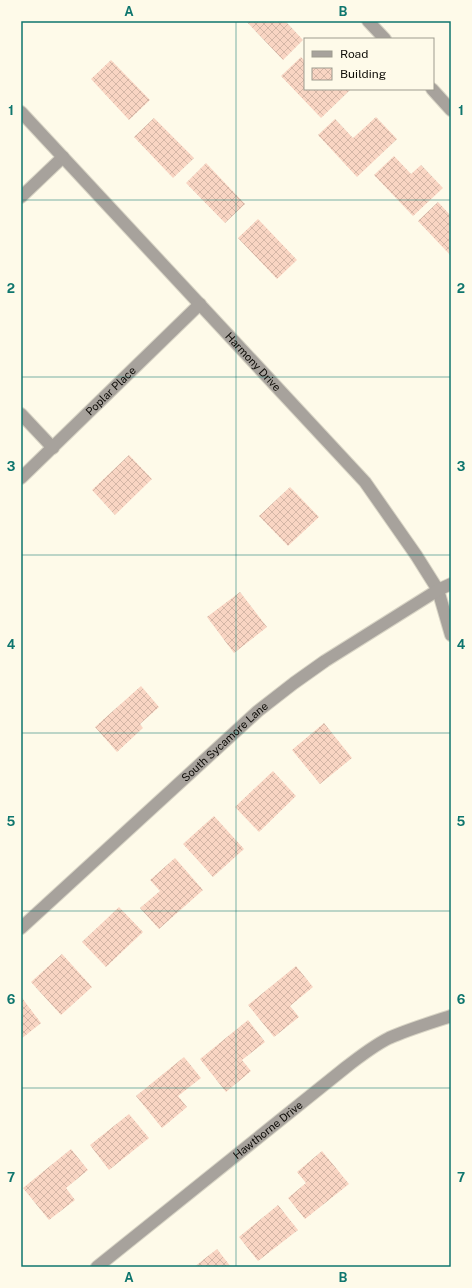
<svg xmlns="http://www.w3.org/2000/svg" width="472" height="1288" font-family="'Public Sans',sans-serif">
<defs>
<pattern id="building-cross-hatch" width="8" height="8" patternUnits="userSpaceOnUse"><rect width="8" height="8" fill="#f9d5c3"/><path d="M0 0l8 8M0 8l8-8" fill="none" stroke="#d4b6a6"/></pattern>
</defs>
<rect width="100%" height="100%" fill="#fefae9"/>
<path fill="url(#building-cross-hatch)" d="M246,21H285L303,40L283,60Z
M301,57L305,61V89H351L321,118L281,76Z
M111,60L150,100L129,120L91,79Z
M376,117L397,139L357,177L318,135L335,119L353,138Z
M154,118L194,158L173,178L134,137Z
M394,156L411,174L421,165L443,188L413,216L374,175Z
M206,163L245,204L225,223L186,183Z
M438,202L451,216V256L418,221Z
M258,219L297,260L277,279L238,238Z
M129,455L152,479L115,515L92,490Z
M290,487L319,517L288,546L259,516Z
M240,592L267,627L234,653L207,617Z
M141,686L159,707L140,724L143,728L117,752L95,727Z
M324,723L352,758L320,784L292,750Z
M273,771L296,796L259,832L235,807Z
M214,816L244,849L213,877L183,844Z
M175,858L203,890L159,929L140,908L160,891L150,880Z
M119,907L143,932L106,967L82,942Z
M62,954L92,987L61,1015L31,982Z
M296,966L313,987L290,1006L299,1017L274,1037L248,1005Z
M22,998L41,1023L21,1039V999Z
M248,1020L265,1042L242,1060L251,1071L226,1092L200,1059Z
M184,1057L201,1078L178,1096L187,1107L162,1128L136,1096Z
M129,1114L149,1138L109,1170L90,1145Z
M71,1149L88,1170L66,1188L75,1200L49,1220L23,1188Z
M322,1151L349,1184L305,1219L288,1198L306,1183L297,1172Z
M278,1205L298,1230L258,1261L239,1237Z
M217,1249L231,1267H194Z"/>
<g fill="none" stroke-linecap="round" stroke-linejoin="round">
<defs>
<path id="lane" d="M21,197L63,157
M21,414L53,448"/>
<g id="street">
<path d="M368,21L385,39"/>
<path d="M432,89L451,110"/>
<path id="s1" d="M21,112L365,482L416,555L438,590L451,635"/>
<path id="s2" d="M21,478L200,304"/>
<path id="s3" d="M21,928L258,711L294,683L325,661L438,590L451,584"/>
<path id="s4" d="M97,1267L345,1068C359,1057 373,1046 389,1038C409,1029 430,1023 451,1016"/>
</g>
</defs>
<use href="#lane" stroke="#d8d4c5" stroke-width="14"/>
<use href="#street" stroke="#d8d4c5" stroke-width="14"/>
<use href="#lane" stroke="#a7a29c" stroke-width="12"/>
<use href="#street" stroke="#a7a29c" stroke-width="12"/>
</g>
<path fill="none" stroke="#0f766e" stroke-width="1" stroke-opacity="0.55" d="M236,21V1267M21,200H451M21,377H451M21,555H451M21,733H451M21,911H451M21,1088H451"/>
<g text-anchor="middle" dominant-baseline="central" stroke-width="3" stroke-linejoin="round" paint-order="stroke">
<g font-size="11" fill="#0e0c07" stroke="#fefae9">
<text stroke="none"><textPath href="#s1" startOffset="341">Harmony Drive</textPath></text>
<text stroke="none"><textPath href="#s2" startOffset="125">Poplar Place</textPath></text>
<text stroke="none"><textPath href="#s3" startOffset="276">South Sycamore Lane</textPath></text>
<text stroke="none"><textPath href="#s4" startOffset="219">Hawthorne Drive</textPath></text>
</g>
</g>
<rect width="472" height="1288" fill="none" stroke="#fefae9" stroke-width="44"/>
<rect x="304" y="38" width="130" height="52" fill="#fefae9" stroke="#9e9b8f"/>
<rect x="312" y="51" width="20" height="6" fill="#a7a29c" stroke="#9e9b8f"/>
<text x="340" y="58" font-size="12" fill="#0e0c07">Road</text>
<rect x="312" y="68" width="20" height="12" fill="url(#building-cross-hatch)" stroke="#9e9b8f"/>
<text x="340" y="78" font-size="12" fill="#0e0c07">Building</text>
<rect x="22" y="22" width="428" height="1244" fill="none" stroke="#0f766e" stroke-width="1.5"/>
<g font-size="13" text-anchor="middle" font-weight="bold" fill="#0f766e">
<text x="129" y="16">A</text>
<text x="343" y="16">B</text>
<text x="11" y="115">1</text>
<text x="461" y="115">1</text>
<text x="11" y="293">2</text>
<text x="461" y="293">2</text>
<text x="11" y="471">3</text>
<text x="461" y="471">3</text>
<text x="11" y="649">4</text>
<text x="461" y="649">4</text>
<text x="11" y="826">5</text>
<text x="461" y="826">5</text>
<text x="11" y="1004">6</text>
<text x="461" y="1004">6</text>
<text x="11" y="1182">7</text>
<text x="461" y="1182">7</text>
<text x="129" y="1282">A</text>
<text x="343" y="1282">B</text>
</g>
</svg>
